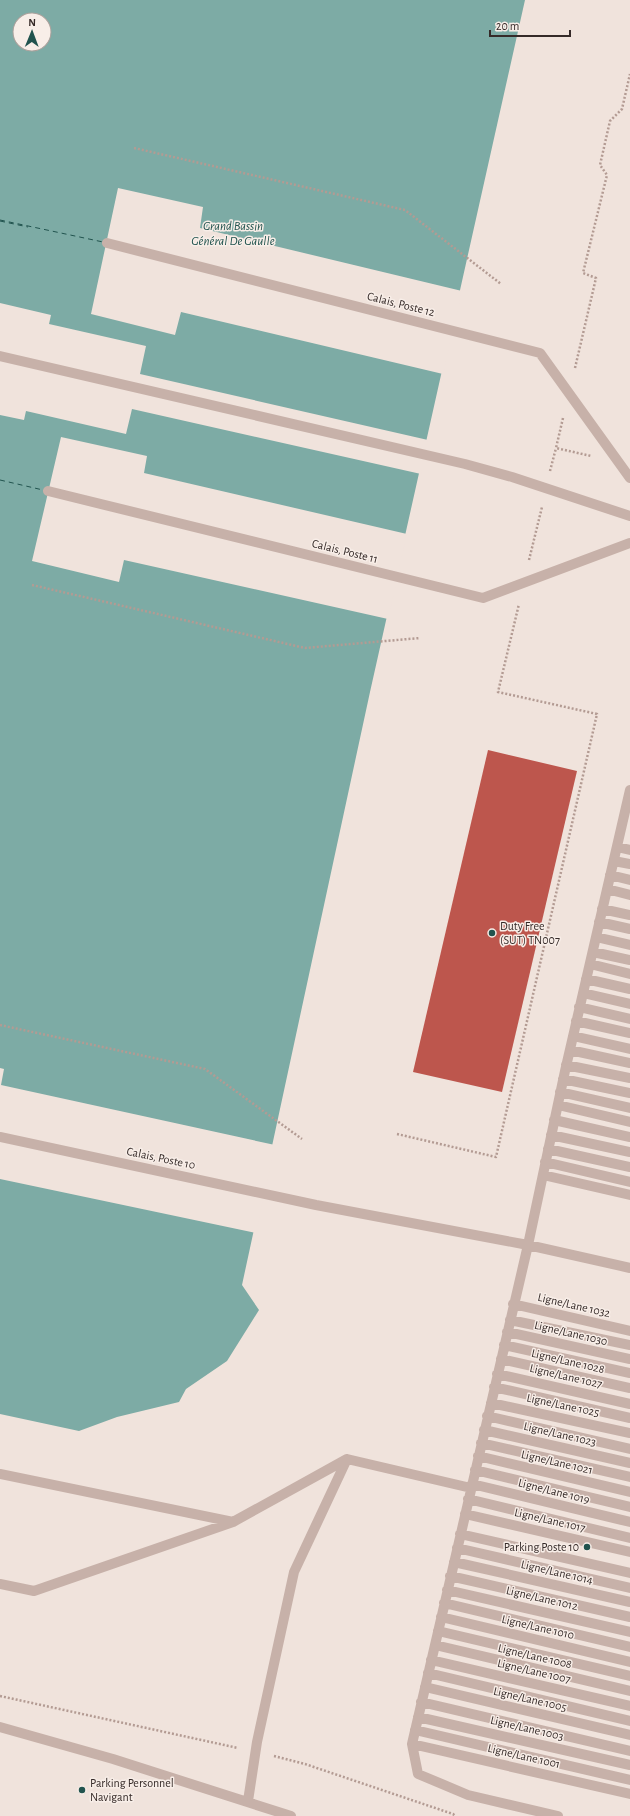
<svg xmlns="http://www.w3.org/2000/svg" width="630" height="1816" font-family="'Alegreya Sans',sans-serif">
<rect width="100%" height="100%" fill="#f0e3dc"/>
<path fill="#7daba5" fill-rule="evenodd" d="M0,0H525L370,692L242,1285L259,1310L227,1361L186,1389L179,1402L117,1417L79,1431L0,1414ZM20,20H44V44H20Z"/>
<path fill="#f0e3dc" d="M118,188L203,207L200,228L462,291L443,374L181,312L175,335L91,314Z
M0,303L51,315L49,324L146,346L140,374L428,440L421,474L132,409L126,434L26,411L24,420L0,415Z
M61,437L147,456L144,473L407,534L388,619L124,560L119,582L32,561Z
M0,1068L4,1069L1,1085L275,1145L256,1233L0,1179Z"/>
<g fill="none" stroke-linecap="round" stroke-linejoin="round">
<path stroke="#21534e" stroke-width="1" stroke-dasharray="5 4" stroke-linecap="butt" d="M0,220L103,242
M0,221L28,227
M0,480L43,490"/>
</g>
<path fill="#bd564d" d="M488,750L577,771L502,1092L413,1072Z"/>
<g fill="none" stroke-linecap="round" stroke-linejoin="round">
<path stroke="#b39b93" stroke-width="2.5" stroke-dasharray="2 2" stroke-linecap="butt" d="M134,148L405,210L501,284
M575,368L596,278L583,273L607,175L600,165L610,121L622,109L630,74
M563,418L556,448L591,456
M550,471L556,448
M529,560L542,507
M32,585L305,648L420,638
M0,1025L205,1069L302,1139
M397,1134L496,1157L597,714L498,692L519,604
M0,1696L238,1748
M274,1756L305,1764L453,1814L455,1816"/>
<path stroke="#c7b1a9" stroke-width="10" d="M107,243L540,353L630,478
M0,356L465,464L512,477L630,516
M48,491L483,598L630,543
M617,847L630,850
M614,861L630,864
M610,875L630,880
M607,889L630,895
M602,909L630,915
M599,922L630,929
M596,937L630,945
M593,952L630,960
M590,964L630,974
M586,979L630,989
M583,993L630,1004
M579,1007L630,1019
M576,1021L630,1033
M573,1036L630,1049
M570,1050L630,1063
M566,1065L630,1078
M563,1079L630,1093
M560,1092L630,1108
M558,1105L630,1122
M554,1120L630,1137
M551,1135L630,1152
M0,1137L316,1205L528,1245L630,1268
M548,1149L630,1167
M545,1162L630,1182
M543,1175L630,1195
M513,1304L630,1331
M510,1320L630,1345
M507,1332L630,1359
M504,1345L630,1373
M501,1359L630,1388
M497,1374L630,1404
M494,1387L630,1418
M491,1403L630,1433
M487,1416L630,1449
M484,1430L630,1463
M481,1443L630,1477
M478,1456L630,1492
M475,1470L630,1507
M0,1474L233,1522
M472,1484L630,1522
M468,1499L630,1538
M465,1514L630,1552
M460,1534L630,1573
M457,1548L630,1588
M454,1562L630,1602
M450,1576L630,1617
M0,1584L34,1591L233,1522L347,1459L471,1488
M447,1590L630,1632
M444,1603L630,1647
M441,1617L630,1662
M438,1631L630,1676
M435,1645L630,1691
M431,1660L630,1706
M428,1673L630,1721
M425,1687L630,1735
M421,1702L630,1751
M418,1717L630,1765
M0,1727L113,1759L291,1816
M415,1730L630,1780
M412,1744L630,1794
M248,1801L257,1742L294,1572L347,1459
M558,1816L468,1795L418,1774L412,1744L528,1245L565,1071L630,790"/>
</g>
<g fill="#21534e" stroke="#f8eee8" stroke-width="1.5">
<circle cx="492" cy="933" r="4"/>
<circle cx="587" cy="1547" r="4"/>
<circle cx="82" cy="1790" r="4"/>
</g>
<g text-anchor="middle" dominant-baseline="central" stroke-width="3" stroke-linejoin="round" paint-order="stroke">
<g font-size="12" fill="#352a28" stroke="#f8eee8">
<text transform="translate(401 304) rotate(14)">Calais, Poste 12</text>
<text transform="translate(345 551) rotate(14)">Calais, Poste 11</text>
<text transform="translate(161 1158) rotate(12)">Calais, Poste 10</text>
<text transform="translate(574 1305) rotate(13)">Ligne/Lane 1032</text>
<text transform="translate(571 1333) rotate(13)">Ligne/Lane 1030</text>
<text transform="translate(568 1361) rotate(13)">Ligne/Lane 1028</text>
<text transform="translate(566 1376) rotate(13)">Ligne/Lane 1027</text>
<text transform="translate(563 1405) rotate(12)">Ligne/Lane 1025</text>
<text transform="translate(560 1434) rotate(13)">Ligne/Lane 1023</text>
<text transform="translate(557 1462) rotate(13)">Ligne/Lane 1021</text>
<text transform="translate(554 1491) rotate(14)">Ligne/Lane 1019</text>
<text transform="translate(550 1520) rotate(13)">Ligne/Lane 1017</text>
<text transform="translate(557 1572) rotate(13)">Ligne/Lane 1014</text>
<text transform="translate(542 1598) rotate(13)">Ligne/Lane 1012</text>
<text transform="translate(538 1627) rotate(13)">Ligne/Lane 1010</text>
<text transform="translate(535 1656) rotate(13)">Ligne/Lane 1008</text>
<text transform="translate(534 1671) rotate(13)">Ligne/Lane 1007</text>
<text transform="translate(530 1699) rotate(13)">Ligne/Lane 1005</text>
<text transform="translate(527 1728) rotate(13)">Ligne/Lane 1003</text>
<text transform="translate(524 1756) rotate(13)">Ligne/Lane 1001</text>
</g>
<g font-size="12" fill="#352a28" stroke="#f8eee8" text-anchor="start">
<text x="500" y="926">Duty Free<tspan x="500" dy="14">(SUT) TN007</tspan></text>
<text x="579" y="1547" text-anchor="end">Parking Poste 10</text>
<text x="90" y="1783">Parking Personnel<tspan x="90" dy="14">Navigant</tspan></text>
</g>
<g font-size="13" font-style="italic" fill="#21534e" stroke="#f8eee8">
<text x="233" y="226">Grand Bassin<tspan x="233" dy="15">Général De Gaulle</tspan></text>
</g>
</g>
<g transform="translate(32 32) rotate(1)"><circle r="19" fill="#f8eee8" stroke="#aaa09b"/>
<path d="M0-3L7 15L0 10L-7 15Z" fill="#21534e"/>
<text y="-6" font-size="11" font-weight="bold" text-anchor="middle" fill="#352a28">N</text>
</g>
<path d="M490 30v6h80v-6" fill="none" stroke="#352a28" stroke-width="2"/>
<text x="496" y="30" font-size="12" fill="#352a28" stroke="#f8eee8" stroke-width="3" paint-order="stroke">20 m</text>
</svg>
